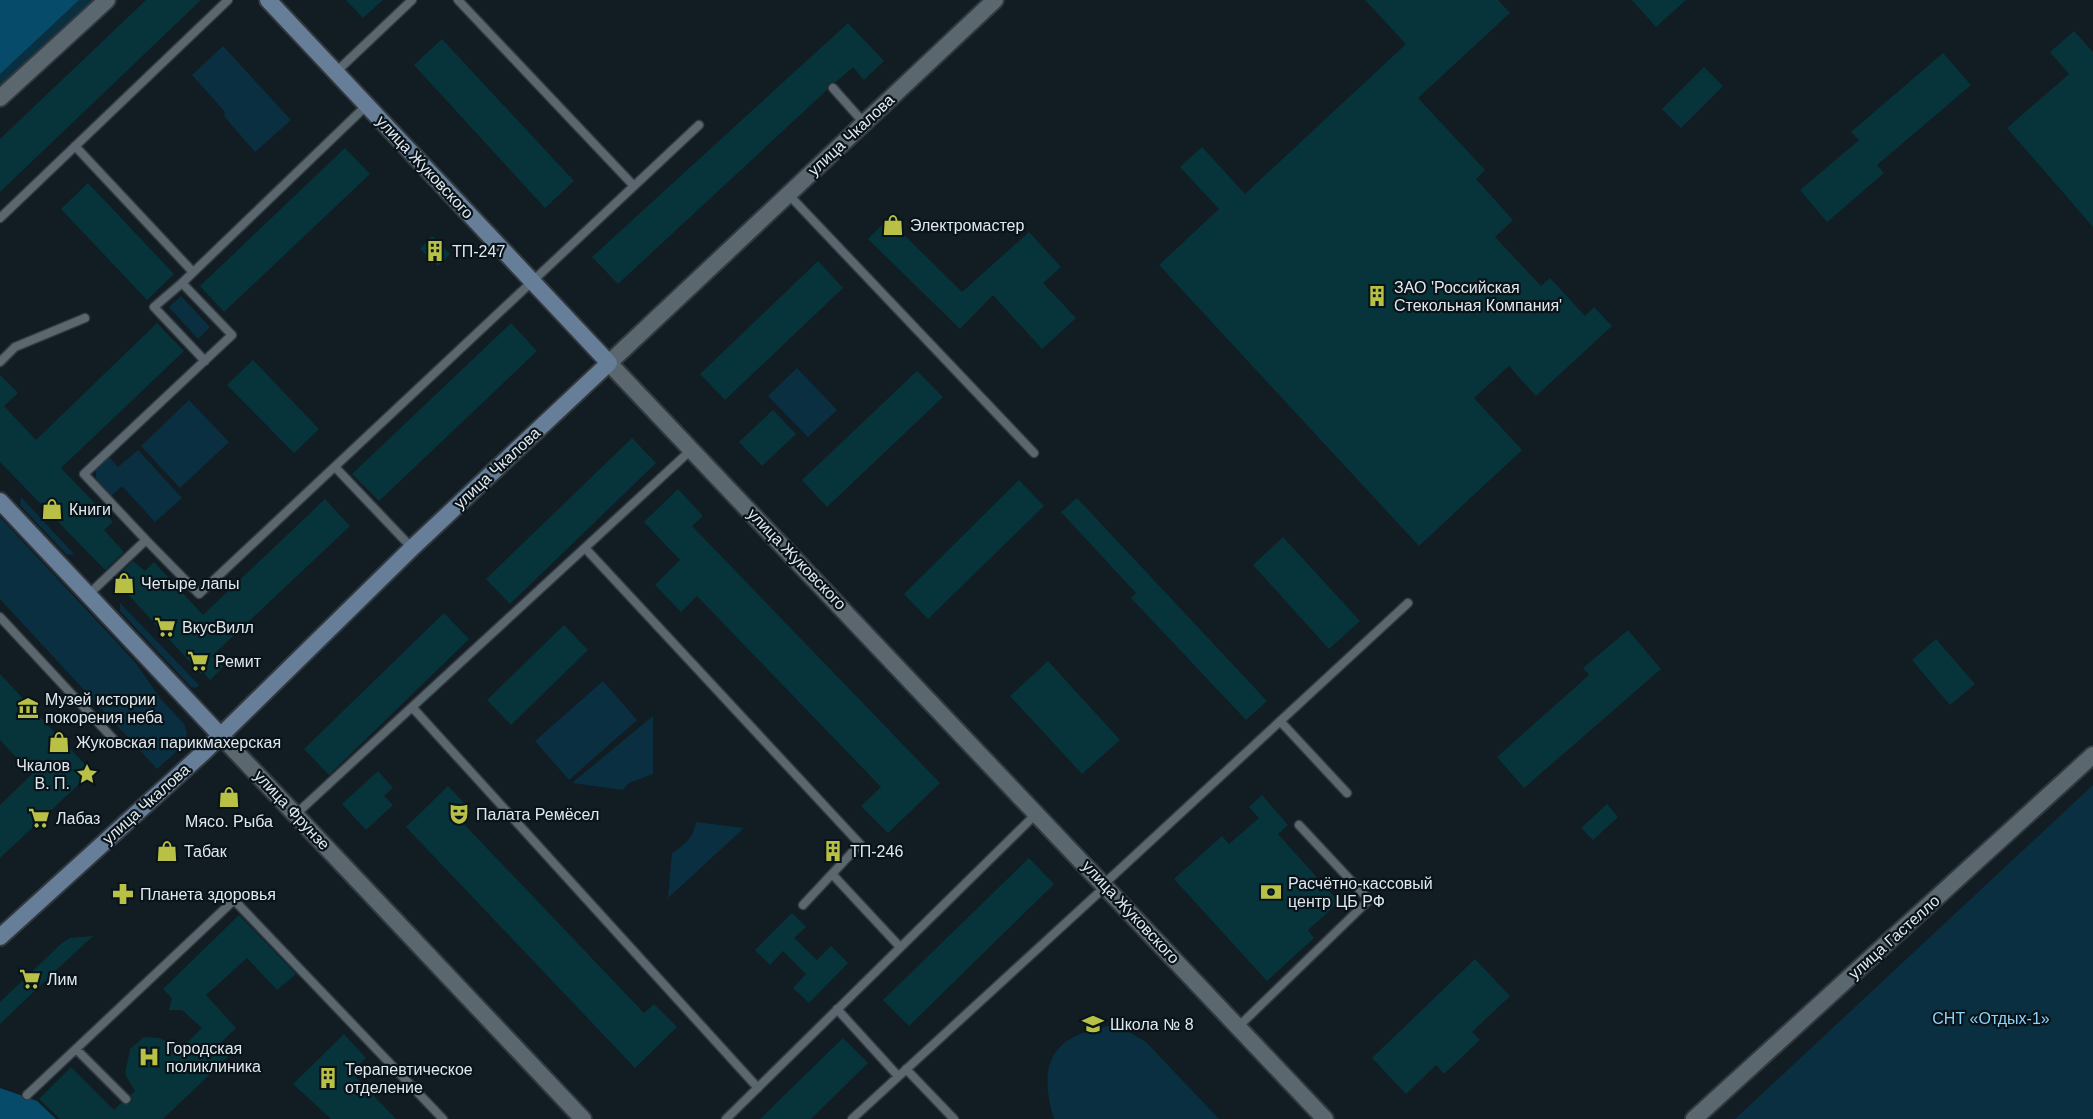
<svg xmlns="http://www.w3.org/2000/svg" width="2093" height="1119" font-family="Helvetica,sans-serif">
<rect width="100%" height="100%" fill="#121d23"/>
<path fill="#092f41" d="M0,0H94L0,89Z
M223,46L291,120L255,152L224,116L225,112L192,75Z
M181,296L210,327L198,339L169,307Z
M797,368L837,410L808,437L768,396Z
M189,400L229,442L180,488L141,446Z
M138,450L182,498L155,522L122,486L111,496L96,479V469L109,457L118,467Z
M21,497L74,554L67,555L20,505Z
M0,517L135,662L160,698L184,724L187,733L184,745L157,769L0,599Z
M120,603L199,685L196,688L191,687L120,611Z
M603,681L637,720L569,780L535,741Z
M653,716V774L629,783L623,790L572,783Z
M2093,785V1119H1735Z
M696,822L744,828L668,898L672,853C686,844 693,838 696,822Z
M1109,1026L1131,1033L1146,1042L1219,1119H1054C1037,1063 1052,1036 1109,1026Z"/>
<path fill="#064b69" d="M0,0H79L0,74Z
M0,1088L37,1101L56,1119H0Z"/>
<path fill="#06343a" d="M146,0H201L0,192V139Z
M346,0H383L363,18Z
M1365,0H1498L1510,13L1418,98L1485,170L1476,179L1513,220L1495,237L1541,286L1550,278L1585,316L1594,307L1612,326L1536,396L1509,366L1474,398L1522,450L1419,546L1159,265L1219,209L1180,167L1202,147L1245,194L1406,44Z
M1632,0H1686L1656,27Z
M848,23L884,61L864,80L853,67L836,82L829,83L827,90L618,284L592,257Z
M2074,31L2093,52V227L2007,128L2069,74L2050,52Z
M442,39L574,181L545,208L414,65Z
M1943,53L1971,85L1877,165L1884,173L1827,222L1800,190L1859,140L1851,132Z
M1704,67L1723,86L1681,128L1662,109Z
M345,148L370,174L224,312L200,286Z
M88,183L174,274L147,300L61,209Z
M888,219L962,292L1029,232L1061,267L1043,283L1076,318L1042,349L993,295L960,329L868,239Z
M432,236L450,254L438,266L420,249Z
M818,261L843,288L725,400L700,374Z
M157,323L184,351L61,468L113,522L104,530L124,552L105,570L0,462V375L18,393L4,406L36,440Z
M511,323L537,351L379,501L352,474Z
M253,360L319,429L294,453L227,385Z
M917,371L943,397L827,507L802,480Z
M773,410L796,434L762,466L739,442Z
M632,438L656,463L510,604L486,579Z
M1019,480L1044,506L928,619L904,594Z
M678,489L703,516L692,526L940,783L888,833L861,806L881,787L697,596L681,612L655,585L680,560L644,522Z
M1077,498L1267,701L1246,720L1131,598L1136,593L1061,512Z
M325,499L350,526L212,656L223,667L210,680L203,672L201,674L114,579L133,561L145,571L154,562L203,615Z
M1283,537L1360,621L1329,649L1253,565Z
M444,613L469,639L329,775L304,749Z
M564,625L588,650L511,725L487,700Z
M1628,630L1661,669L1524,788L1497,757L1589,675L1583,668Z
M1936,639L1975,684L1950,705L1912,660Z
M1048,661L1120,740L1082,774L1010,696Z
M0,674L92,772L0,858V805L32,774L0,740Z
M378,771L393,788L384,796L393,805L366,830L342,804Z
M448,786L471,810L461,821L644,1013L654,1004L677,1027L635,1068L406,827Z
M1262,795L1288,825L1278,834L1339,902L1308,930L1314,938L1267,981L1174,879L1222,836L1229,844L1259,818L1249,807Z
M1607,804L1618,817L1593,840L1581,828Z
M1029,858L1054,884L909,1026L883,1000Z
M792,913L806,927L794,938L817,960L831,946L848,963L809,1003L793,988L806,974L783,951L770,965L755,950Z
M239,915L296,974L277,990L247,958L206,995L236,1028L218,1045L228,1057L163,1119H60L39,1099L71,1067L114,1110L121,1103L130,1104L131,1095L135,1091L125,1074L130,1049L144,1037L159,1038L182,1048L202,1028L182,1010H169L172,998L163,989Z
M93,936L67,960L0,1024V1002L62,943L70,938Z
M1475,959L1510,996L1472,1032L1480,1040L1444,1074L1436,1065L1406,1094L1372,1058Z
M344,1034L366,1058L351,1072L396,1119H331L293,1084Z
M843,1038L868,1063L811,1119H760Z"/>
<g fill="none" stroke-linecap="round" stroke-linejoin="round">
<defs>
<path id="service" d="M458,0L634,186
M336,72L412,0
M833,88L864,123
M75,146L193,272
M788,194L1034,453
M0,218L228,0
M182,283L154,307L205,361
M0,362L15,347L85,318
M335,467L412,548
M146,540L84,474L232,335L182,283L367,105
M585,548L860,844L803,905
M88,595L146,540L199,594L699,125
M0,617L118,744
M412,707L758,1088
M1280,721L1347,793
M296,814L691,450
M833,875L900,947
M1104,884L1408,603
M837,1009L898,1076
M1238,1027L1369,900L1299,825
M76,1049L126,1099
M906,1069L954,1119
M27,1095L234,900L443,1119
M726,1119L1037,813
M852,1119L1106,886"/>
<path id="minor" d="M0,98L107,0
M1694,1119L2093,755"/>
<path id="tertiary" d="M995,0L609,363L1325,1119
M221,736L583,1119"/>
<path id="secondary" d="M0,501L221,736
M0,937L204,752L412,548L609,363L268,0"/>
</defs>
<use href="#service" stroke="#32383e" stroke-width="11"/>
<use href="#minor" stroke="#32383e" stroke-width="20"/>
<use href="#tertiary" stroke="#32383e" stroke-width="20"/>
<use href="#secondary" stroke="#32383e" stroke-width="20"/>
<use href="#service" stroke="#5a676f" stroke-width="8"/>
<use href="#minor" stroke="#5a676f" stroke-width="16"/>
<use href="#tertiary" stroke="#5a676f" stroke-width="16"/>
<use href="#secondary" stroke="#667e98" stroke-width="16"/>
</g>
<defs>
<symbol id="shop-bare" viewBox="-9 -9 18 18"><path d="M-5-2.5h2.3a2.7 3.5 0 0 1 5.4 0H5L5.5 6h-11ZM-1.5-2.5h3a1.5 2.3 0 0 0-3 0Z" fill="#b8c146" stroke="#09141a" stroke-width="2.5" paint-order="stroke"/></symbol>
<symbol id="building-bare" viewBox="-9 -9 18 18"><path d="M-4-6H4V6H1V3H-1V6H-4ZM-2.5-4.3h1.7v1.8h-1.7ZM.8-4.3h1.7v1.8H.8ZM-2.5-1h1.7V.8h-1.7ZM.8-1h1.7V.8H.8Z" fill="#b8c146" stroke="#09141a" stroke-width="2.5" paint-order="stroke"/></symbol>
<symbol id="supermarket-bare" viewBox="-9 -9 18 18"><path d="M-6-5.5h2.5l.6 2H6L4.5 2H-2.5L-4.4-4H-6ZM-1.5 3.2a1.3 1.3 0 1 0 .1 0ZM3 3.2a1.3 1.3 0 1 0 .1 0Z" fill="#b8c146" stroke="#09141a" stroke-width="2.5" paint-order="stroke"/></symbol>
<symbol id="museum-bare" viewBox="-9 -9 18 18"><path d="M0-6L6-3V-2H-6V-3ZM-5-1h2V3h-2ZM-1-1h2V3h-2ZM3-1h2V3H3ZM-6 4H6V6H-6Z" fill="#b8c146" stroke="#09141a" stroke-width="2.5" paint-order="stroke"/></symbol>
<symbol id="sight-bare" viewBox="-9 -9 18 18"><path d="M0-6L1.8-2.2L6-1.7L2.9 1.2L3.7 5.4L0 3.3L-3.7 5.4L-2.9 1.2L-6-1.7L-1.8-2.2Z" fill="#b8c146" stroke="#09141a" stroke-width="2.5" paint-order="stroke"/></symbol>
<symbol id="theatre-bare" viewBox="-9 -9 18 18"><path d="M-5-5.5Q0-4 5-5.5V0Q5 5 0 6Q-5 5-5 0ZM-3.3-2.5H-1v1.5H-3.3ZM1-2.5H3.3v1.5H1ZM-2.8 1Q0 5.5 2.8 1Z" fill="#b8c146" stroke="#09141a" stroke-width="2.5" paint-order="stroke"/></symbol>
<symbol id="bank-bare" viewBox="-9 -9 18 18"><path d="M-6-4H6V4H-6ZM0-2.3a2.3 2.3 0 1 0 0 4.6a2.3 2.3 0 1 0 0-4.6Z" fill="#b8c146" stroke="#09141a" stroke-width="2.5" paint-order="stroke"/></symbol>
<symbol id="pharmacy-bare" viewBox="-9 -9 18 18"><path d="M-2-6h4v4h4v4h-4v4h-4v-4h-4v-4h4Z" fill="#b8c146" stroke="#09141a" stroke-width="2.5" paint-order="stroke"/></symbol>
<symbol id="school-bare" viewBox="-9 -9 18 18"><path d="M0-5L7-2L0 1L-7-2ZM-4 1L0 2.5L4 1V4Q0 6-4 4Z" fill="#b8c146" stroke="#09141a" stroke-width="2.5" paint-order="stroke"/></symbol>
<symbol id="hospital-bare" viewBox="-9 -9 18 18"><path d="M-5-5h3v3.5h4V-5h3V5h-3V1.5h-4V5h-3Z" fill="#b8c146" stroke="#09141a" stroke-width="2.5" paint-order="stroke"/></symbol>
</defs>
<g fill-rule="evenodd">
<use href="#shop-bare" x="878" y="210" width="30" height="30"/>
<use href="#building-bare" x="420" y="236" width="30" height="30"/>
<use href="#building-bare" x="1362" y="281" width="30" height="30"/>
<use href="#shop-bare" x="37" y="494" width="30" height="30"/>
<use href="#shop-bare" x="109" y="568" width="30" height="30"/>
<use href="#supermarket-bare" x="150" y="612" width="30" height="30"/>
<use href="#supermarket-bare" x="183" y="646" width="30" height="30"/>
<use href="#museum-bare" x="13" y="693" width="30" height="30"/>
<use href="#shop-bare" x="44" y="727" width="30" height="30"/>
<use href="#sight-bare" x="72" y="759" width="30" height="30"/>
<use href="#shop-bare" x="214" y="782" width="30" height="30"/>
<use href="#theatre-bare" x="444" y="799" width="30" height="30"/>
<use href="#supermarket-bare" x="24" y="803" width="30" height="30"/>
<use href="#shop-bare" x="152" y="836" width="30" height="30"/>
<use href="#building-bare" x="818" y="836" width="30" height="30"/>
<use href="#bank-bare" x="1256" y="877" width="30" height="30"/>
<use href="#pharmacy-bare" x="108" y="879" width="30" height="30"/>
<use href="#supermarket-bare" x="15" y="964" width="30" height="30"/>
<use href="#school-bare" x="1078" y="1009" width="30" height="30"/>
<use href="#hospital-bare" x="134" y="1042" width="30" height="30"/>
<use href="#building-bare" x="313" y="1063" width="30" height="30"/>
</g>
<g text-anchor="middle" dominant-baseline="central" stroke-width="4.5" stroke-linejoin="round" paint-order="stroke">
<g font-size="16" fill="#e1e8ed" stroke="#09141a">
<text transform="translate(851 135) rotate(-43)">улица Чкалова</text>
<text transform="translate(425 167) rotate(47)">улица Жуковского</text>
<text transform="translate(497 468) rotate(-43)">улица Чкалова</text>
<text transform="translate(797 559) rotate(46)">улица Жуковского</text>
<text transform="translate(146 804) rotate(-42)">улица Чкалова</text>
<text transform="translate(292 810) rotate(47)">улица Фрунзе</text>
<text transform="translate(1131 912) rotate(47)">улица Жуковского</text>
<text transform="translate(1894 937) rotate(-42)">улица Гастелло</text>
</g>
<g font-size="16" fill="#e1e8ed" stroke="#09141a" text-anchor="start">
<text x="910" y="225">Электромастер</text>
<text x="452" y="251">ТП-247</text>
<text x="1394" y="287">ЗАО 'Российская<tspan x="1394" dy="18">Стекольная Компания'</tspan></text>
<text x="69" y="509">Книги</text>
<text x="141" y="583">Четыре лапы</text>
<text x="182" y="627">ВкусВилл</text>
<text x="215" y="661">Ремит</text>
<text x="45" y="699">Музей истории<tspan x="45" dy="18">покорения неба</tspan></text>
<text x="76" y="742">Жуковская парикмахерская</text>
<text x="70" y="765" text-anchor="end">Чкалов<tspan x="70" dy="18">В. П.</tspan></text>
<text x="476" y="814">Палата Ремёсел</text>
<text x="56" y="818">Лабаз</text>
<text x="229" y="821" text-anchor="middle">Мясо. Рыба</text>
<text x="184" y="851">Табак</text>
<text x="850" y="851">ТП-246</text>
<text x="1288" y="883">Расчётно-кассовый<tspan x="1288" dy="18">центр ЦБ РФ</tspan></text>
<text x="140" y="894">Планета здоровья</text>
<text x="47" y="979">Лим</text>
<text x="1110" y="1024">Школа № 8</text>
<text x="166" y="1048">Городская<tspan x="166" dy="18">поликлиника</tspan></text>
<text x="345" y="1069">Терапевтическое<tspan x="345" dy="18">отделение</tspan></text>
</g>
<g font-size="16" fill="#8dd2f8" stroke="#09141a">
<text x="1991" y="1018">СНТ «Отдых-1»</text>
</g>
</g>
</svg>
